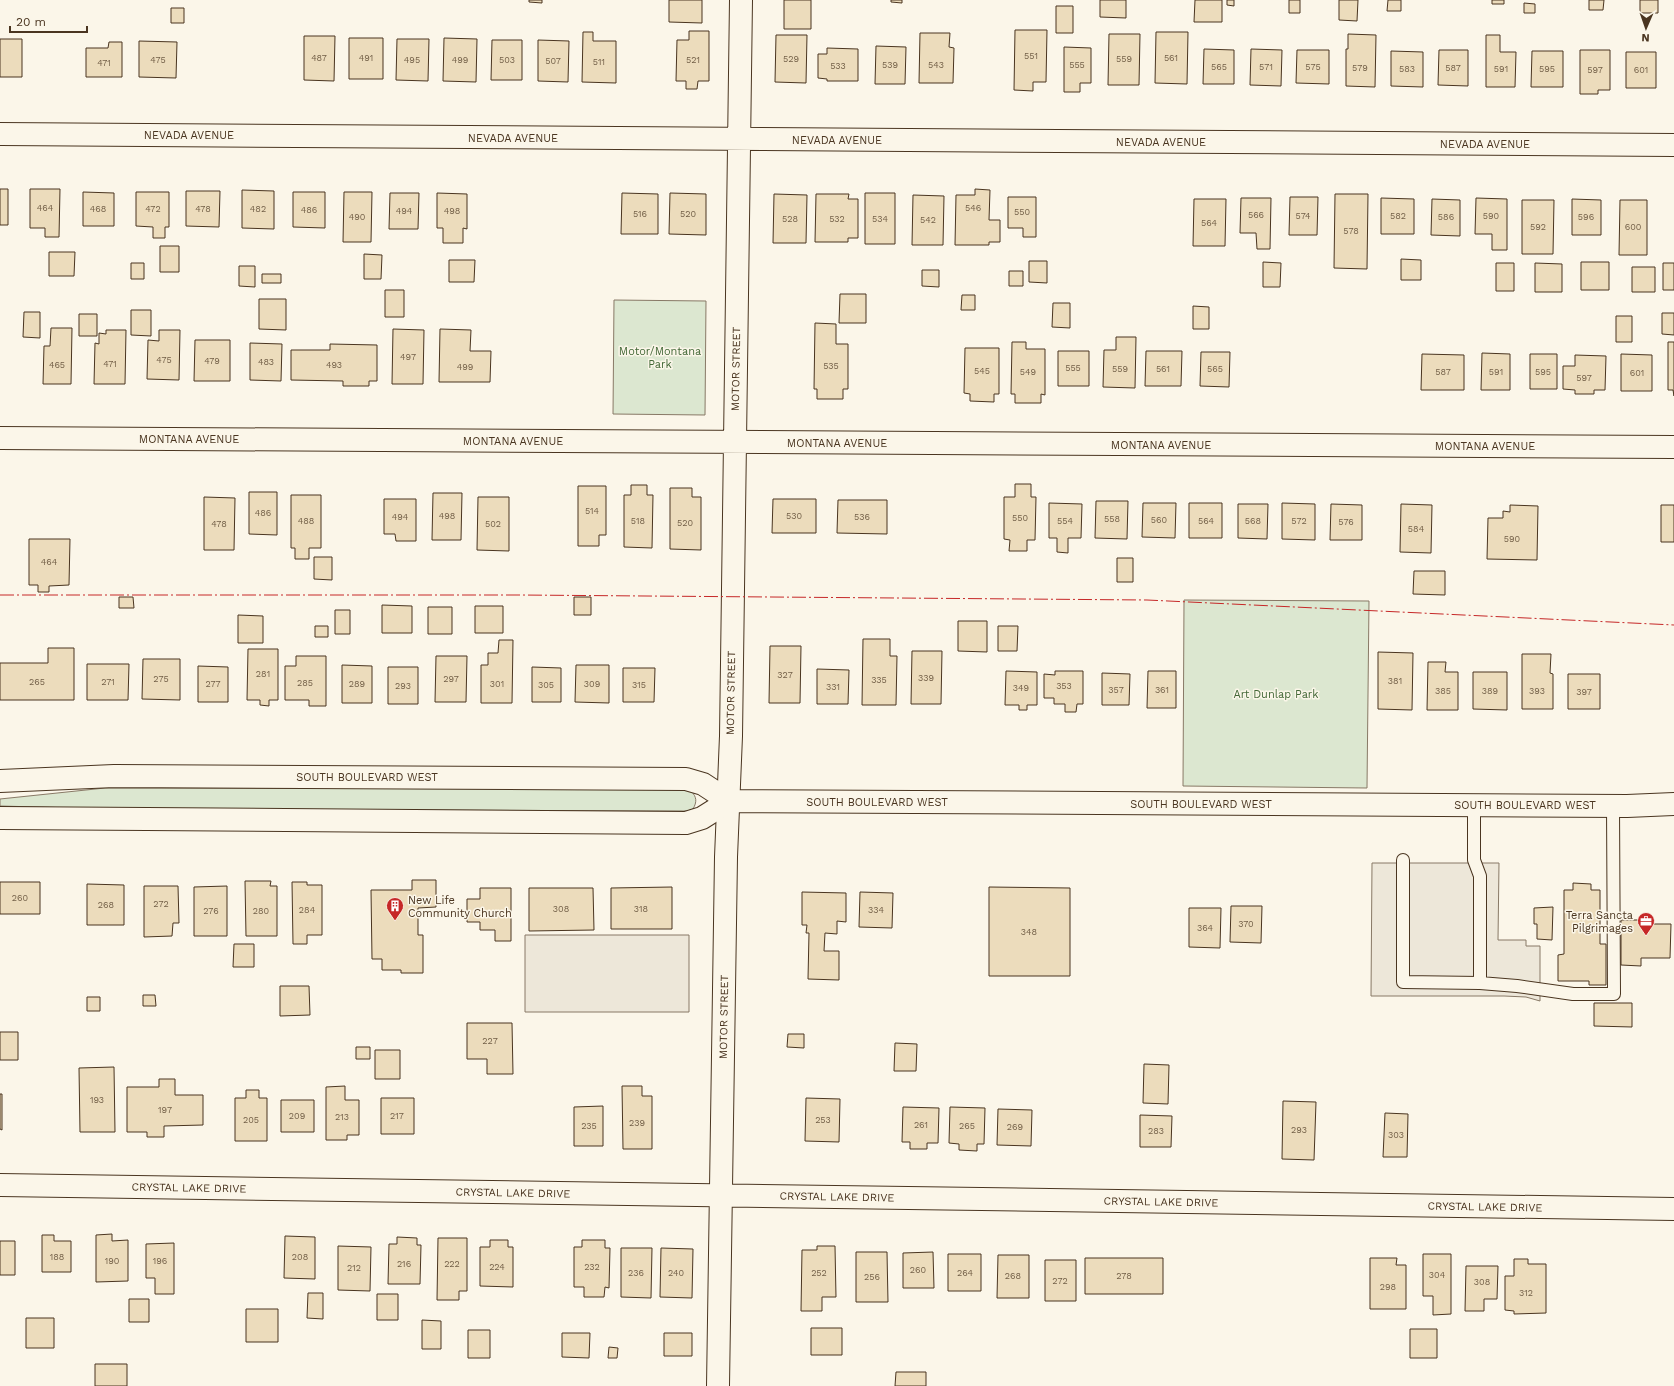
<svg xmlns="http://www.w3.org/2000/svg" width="1674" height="1386" font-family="'Work Sans',sans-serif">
<rect width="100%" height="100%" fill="#fbf6e9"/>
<path fill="#dce7d0" stroke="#887966" d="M614,300L706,301L705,415L613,414Z
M1184,600L1369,601L1367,788L1183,786Z
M105,788L678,789L691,791C697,797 697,802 693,809L687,811L112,809L0,806V799Z"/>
<path fill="#ede7d9" stroke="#887966" d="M1372,863H1499L1498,940H1526V946H1540V1001L1526,997L1504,996H1371Z
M525,935H689V1012H525Z"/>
<path fill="#ecdcbc" stroke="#4a3520" d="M529,0H542V3L529,2Z
M669,0H702V23L669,22Z
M784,0H811V29H784Z
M891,0H902V3L891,2Z
M1100,0H1126V18L1100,17Z
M1195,0H1222V22H1194Z
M1227,0H1234V6L1227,5Z
M1289,0H1300V13H1289Z
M1339,0H1358L1357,21L1339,20Z
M1388,0H1401V11H1387Z
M1492,0H1504V4H1492Z
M1589,0H1604L1603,10H1589Z
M1640,0H1658V13H1640Z
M1524,3L1535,4V13H1524Z
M1056,6H1073V33H1056Z
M171,8H184V23H171Z
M1015,30H1047L1046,82H1033V91L1014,90Z
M689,31H709V81H698L697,89H686V81H676L677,40H689Z
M583,32H593V41H616V83L582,82Z
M1156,32H1188L1187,84L1155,83Z
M920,33H950L949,47L954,48L953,83H919Z
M1109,34H1140L1139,85H1108Z
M1348,34L1376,35L1375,87L1346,86V49H1348Z
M776,35H807L806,83L775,82Z
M1486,35H1500V52H1516L1515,87H1486Z
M304,36H335L334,81L304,80Z
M349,38H383V79H349Z
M444,38L477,39L476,82L443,81Z
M0,39H22V77H0Z
M397,39H429L428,81L396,80Z
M492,40H522V80H491Z
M538,40L569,41L568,82L538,81Z
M139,41L177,42L176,78L139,77Z
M109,42H122V77H86V48H108Z
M876,46L906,47L905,84H875Z
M1064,47L1091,48V83H1080V92H1064Z
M827,48L858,49V81H827V79L818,78V54H827Z
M1204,49L1234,50V84H1203Z
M1251,49L1282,50L1281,86L1250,85Z
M1297,50H1329V84L1296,83Z
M1439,50H1468V86L1438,85Z
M1580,50H1610V90H1598V94H1580Z
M1391,51L1423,52V87L1391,86Z
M1532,51H1563V87H1531Z
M1626,52H1656V88H1626Z
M0,189H8V225H0Z
M30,189H60L59,237H45V228H30Z
M975,189L990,190L989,220H1000V242H989V245H955L956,195H975Z
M242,190L274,191V229L242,228Z
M186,191H220L219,227L186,226Z
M83,192L114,193V226H83Z
M136,192H169V227H165V238H153V227L136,226Z
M293,192H325V228L293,227Z
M344,192H372L371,242H343Z
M390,193H419L418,229H389Z
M437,193L467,194V229L463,228V243H443V228H437Z
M622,193L658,194V234H621Z
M670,193L706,194V235L669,234Z
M865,193H895V244H865Z
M774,194L807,195L806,243H773Z
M816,194H849L848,199H858V238H848V242H815Z
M1335,194H1368L1367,269L1334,268Z
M913,195L944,196L943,245H912Z
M1008,197H1036V237H1023V228H1008Z
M1290,197H1318L1317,235H1289Z
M1241,198H1271L1270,249H1257L1256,233H1240Z
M1381,198L1414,199V234H1381Z
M1476,198L1507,199V250H1492V234H1475Z
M1194,199H1226L1225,246H1193Z
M1432,199L1460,200V236L1431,235Z
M1572,199L1601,200V235H1572Z
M1522,200H1554L1553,254H1522Z
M1620,200H1647V255H1619Z
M160,246H179V272H160Z
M49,252H75L74,276H49Z
M364,254L382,255L381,279H364Z
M1401,259L1421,260V280H1401Z
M449,260H475L474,282H449Z
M1029,261H1047V283L1029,282Z
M1263,262L1281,263L1280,287H1263Z
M1581,262H1609V290H1581Z
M131,263H144V279H131Z
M1496,263H1514V291H1496Z
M1535,263L1562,264V292H1535Z
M1663,263H1674V290H1663Z
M239,266H255V287L239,286Z
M1632,267H1655V292H1632Z
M922,270H939V287L922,286Z
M1009,271H1023V286H1009Z
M262,274H281V283H262Z
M385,290H404V317H385Z
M840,294H866V323H839Z
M962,295H975V310H961Z
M259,299H286V330L259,329Z
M1053,303H1070V328L1052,327Z
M1193,306L1209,307V329H1193Z
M131,310H151V336L131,335Z
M24,312H40V338L23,337Z
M1662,313H1674V335L1662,334Z
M79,314H97V336H79Z
M1616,316H1632V342H1616Z
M815,323L836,324V344H848V389H843V399H817V389H814Z
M51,328H72L71,384H43L44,346H50Z
M393,329L424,330L423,384H392Z
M440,329L471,330L470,351H491L490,382H439Z
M106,330H126L125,384H94L95,343L99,344V333L106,334Z
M159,330H180L179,380L147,379L148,340L159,341Z
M1116,337H1136L1135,388L1103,387L1104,350H1116Z
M195,340H230V381H194Z
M1012,342H1026V349H1045V395L1041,394V403H1015V394H1011Z
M1668,342H1674V396L1673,390H1668Z
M250,343L282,344L281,381L250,380Z
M330,344L377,345V381H369V386H343V381L291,380V350H330Z
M965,348H999V394H994V402L970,401V394L964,393Z
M1058,351H1089V386H1058Z
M1146,351H1182L1181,386H1145Z
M1201,352H1230L1229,387L1200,386Z
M1482,353L1510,354V390H1481Z
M1422,354L1464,355V390H1421Z
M1530,354H1557V389H1530Z
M1621,354L1652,355V391H1621Z
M1575,355L1606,356L1605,390H1594V394H1575V390L1563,389V366H1575Z
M1015,484H1031V497H1036L1035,540H1027V551H1009L1010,540L1004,539V497H1015Z
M631,485H647V495H653L652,548L624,547V495H631Z
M578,486H606V535H599V546H578Z
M670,488H692V497H701V550L670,549Z
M249,492H277V535L249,534Z
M433,493H462L461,540H432Z
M291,495H321V548H309V559H295V548H291Z
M204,497L235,498L234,550H204Z
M478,497H509V551L477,550Z
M384,499H416V541H396L395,534H384Z
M773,499H816V533H772Z
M838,500H887V534L837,533Z
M1096,501H1128L1127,539L1095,538Z
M1049,503L1082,504L1081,538H1068V553L1057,552V538H1049Z
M1143,503H1176L1175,538L1142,537Z
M1189,503H1222V538H1189Z
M1282,503L1315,504V540L1282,539Z
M1238,504H1268L1267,539L1238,538Z
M1331,504L1362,505V540H1330Z
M1401,504L1432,505L1431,553L1400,552Z
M1510,505L1538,506L1537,560L1487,559L1488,518H1503V511L1510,512Z
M1661,505H1674V542H1661Z
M29,539H70L69,585L49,586V592H38V585H29Z
M314,557H332V580L314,579Z
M1117,558H1133V582H1117Z
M1414,571H1445V595L1413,594Z
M119,597H133L134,608H119Z
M574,597H591V615H574Z
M382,605L412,606V633H382Z
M475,606H503V633H475Z
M428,607H452V634H428Z
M335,610H350V634H335Z
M238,615L263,616V643H238Z
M958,621H987V652L958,651Z
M315,626H328V637H315Z
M998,626H1018L1017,651H998Z
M863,639H890V656H897L896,705H862Z
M499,640H513L512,703H481V665H488V653H498Z
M770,646H801L800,703H769Z
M48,648H74V700H0V663H48Z
M248,649H278V700H269V706L260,705V700H247Z
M912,651H942L941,704H911Z
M1378,652L1413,653L1412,710L1378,709Z
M1522,654H1551L1550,673L1553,674V709H1522Z
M296,656H326V706H309V700H285V666H296Z
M436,656H467L466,702H435Z
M143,659H180V700L142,699Z
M1428,662H1446L1445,672H1458V710H1427Z
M87,664H129L128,700H87Z
M342,665L372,666V703H342Z
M576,665H609V703L575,702Z
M198,666L228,667V702H198Z
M388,667H418V704H388Z
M532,667L561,668V702H532Z
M623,668H655L654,702H623Z
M817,669L849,670L848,704H817Z
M1006,671L1037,672V705H1027V710H1019V705H1005Z
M1055,671H1083V704H1077L1076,712H1065V704H1054V698H1044V674L1055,675Z
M1148,671H1176V708H1147Z
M1473,672H1507V710L1473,709Z
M1102,673L1130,674L1129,705H1102Z
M1568,674H1600V709H1568Z
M412,880H436V907L418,908V935H423V973H401V970H382V959H372L371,890H412Z
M245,881H271L270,886H277V936H246Z
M0,882H40V914H0Z
M292,882H307V885H322V935H307V944H293Z
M1573,883L1591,884V890H1600V944H1606V985H1589V981H1558V955L1564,954V890H1573Z
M87,884L124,885V925H87Z
M144,886H178L179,923H173L172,936L144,937Z
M227,886V936H194V887Z
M672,887V929H611V888Z
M989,887L1070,888V976H989Z
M480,888H511V941H495V930H480V922H467V899H480Z
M529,888H593L594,930L529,931Z
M802,892L846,893V922L837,921V934L825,933L824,951H839V980L808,979L809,933H806L807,925H802Z
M860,892L893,893L892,928L859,927Z
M1231,906H1262L1261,943L1230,942Z
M1553,907L1552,940L1537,939V924H1534V908Z
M1189,908H1221L1220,948L1189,947Z
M1621,920H1642V924H1671L1670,958H1641V966L1621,965Z
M234,944H254V967H233Z
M280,986H309L310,1015L280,1016Z
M143,995H155L156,1006H143Z
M87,997H100V1011H87Z
M1594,1003H1632V1027L1594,1026Z
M467,1023H512L513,1074H487V1059H467Z
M0,1032H18V1060H0Z
M788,1034H804V1048L787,1047Z
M895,1043L917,1044L916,1071H894Z
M356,1047H370V1059H356Z
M375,1050H400V1079H375Z
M1144,1064L1169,1065L1168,1104L1143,1103Z
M114,1067L115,1132H80L79,1068Z
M159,1079H175V1095H203V1125L164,1126V1137H147V1132H127V1087H159Z
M345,1086V1100H359V1135H347V1140H326V1087Z
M622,1086H642V1096H652V1149H623Z
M246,1090H259V1098H267V1141H235V1098H246Z
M0,1094H2V1130L0,1129Z
M381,1098H414V1134H381Z
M806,1098L840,1099L839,1142L805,1141Z
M281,1100H314V1132H281Z
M1283,1101L1316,1102L1314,1160L1282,1159Z
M603,1106V1146H574V1107Z
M903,1107L939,1108L938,1143H927V1149H910V1142H902Z
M950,1107L985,1108L984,1144H977V1151L959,1150V1144L949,1143Z
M998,1109L1032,1110L1031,1146L997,1145Z
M1385,1113L1408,1114L1407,1157H1383Z
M1140,1115L1172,1116L1171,1147H1140Z
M112,1234V1241L128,1240V1281L96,1282V1235Z
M42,1235H54V1241H71V1272H42Z
M285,1236L315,1237V1279L284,1278Z
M397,1237L417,1238V1245H421L420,1284H388L389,1244H397Z
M438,1238H467V1291H459V1300H437Z
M490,1240H508V1247H513V1287L480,1286V1247H490Z
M582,1240H605V1248H610L609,1288L605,1287L604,1297H584V1287H574V1247H582Z
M0,1241H15V1275H0Z
M174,1243V1294H155V1278H146V1244Z
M338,1246L371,1247L370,1291L338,1290Z
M817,1246H835L836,1297H822V1311H801L802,1250H817Z
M621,1248H652L651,1298L621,1297Z
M661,1248L693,1249L692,1298L660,1297Z
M856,1252H887L888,1302H856Z
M933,1252L934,1288H903V1253Z
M948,1254H981V1291H948Z
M1423,1254H1451V1314L1433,1315V1296H1423Z
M998,1255H1029V1298H997Z
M1085,1258H1163V1294H1085Z
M1370,1258H1397L1396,1265H1406V1309H1370Z
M1514,1259H1528V1264H1546V1313L1514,1314V1311L1505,1310V1276H1514Z
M1045,1260H1076V1301H1045Z
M1466,1266H1498L1497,1299H1484V1311H1465Z
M308,1293H323V1319L307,1318Z
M377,1294H398V1320H377Z
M129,1299H149V1322H129Z
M246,1309H278V1342H246Z
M26,1318H54V1348H26Z
M422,1320L441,1321V1349H422Z
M811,1328H842V1355H811Z
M1410,1329H1437V1358H1410Z
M468,1330H490V1358H468Z
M562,1333H590L589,1358L562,1357Z
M664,1333H692V1356H664Z
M609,1347L618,1348L617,1358H608Z
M95,1364H127V1386H95Z
M896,1372H926V1386H895Z"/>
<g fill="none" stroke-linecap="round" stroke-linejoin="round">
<defs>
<path id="service" d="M1474,805V860L1480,876V983
M1403,860V982L1480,983L1517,986L1573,994H1614L1613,806"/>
<path id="minor" d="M0,134L1674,145
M0,438L1674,447
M0,1185L1674,1209
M718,1386L726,857L731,736L741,0"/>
<path id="tertiary" d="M0,781L114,776L686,779L703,784L729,801
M0,818L686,823L702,818L729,801L1627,806L1674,804"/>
</defs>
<use href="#service" stroke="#4a3520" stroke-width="14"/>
<use href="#minor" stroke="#4a3520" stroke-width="24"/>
<use href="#tertiary" stroke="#4a3520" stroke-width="24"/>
<use href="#service" stroke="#fbf6e9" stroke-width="12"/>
<use href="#minor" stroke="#fbf6e9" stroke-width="22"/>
<use href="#tertiary" stroke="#fbf6e9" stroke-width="22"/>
<path stroke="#c62828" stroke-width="1" stroke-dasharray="14 3 2 3" stroke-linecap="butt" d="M0,595H520L1147,600L1674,625"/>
</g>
<defs>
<symbol id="building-pin" viewBox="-11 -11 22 30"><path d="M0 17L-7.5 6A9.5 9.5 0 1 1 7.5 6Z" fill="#c62828" stroke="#fbf6e9"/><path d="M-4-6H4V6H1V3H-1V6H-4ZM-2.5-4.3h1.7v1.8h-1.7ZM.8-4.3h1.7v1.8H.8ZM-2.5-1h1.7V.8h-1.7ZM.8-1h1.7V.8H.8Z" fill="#fff"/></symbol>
<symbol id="office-pin" viewBox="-11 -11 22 30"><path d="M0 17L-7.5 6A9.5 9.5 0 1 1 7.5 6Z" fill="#c62828" stroke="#fbf6e9"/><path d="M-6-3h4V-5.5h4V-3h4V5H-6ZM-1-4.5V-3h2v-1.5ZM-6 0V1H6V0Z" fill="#fff"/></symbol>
</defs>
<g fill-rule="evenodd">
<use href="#building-pin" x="385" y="896" width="20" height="27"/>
<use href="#office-pin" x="1636" y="911" width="20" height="27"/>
</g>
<g text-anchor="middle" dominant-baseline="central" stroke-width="3" stroke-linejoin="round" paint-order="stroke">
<g font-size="9" fill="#725f47">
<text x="1031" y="56">551</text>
<text x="319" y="58">487</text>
<text x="366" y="58">491</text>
<text x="1171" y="58">561</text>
<text x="791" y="59">529</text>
<text x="1124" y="59">559</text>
<text x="158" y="60">475</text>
<text x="412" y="60">495</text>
<text x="460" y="60">499</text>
<text x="507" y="60">503</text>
<text x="693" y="60">521</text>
<text x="553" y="61">507</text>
<text x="599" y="62">511</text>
<text x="104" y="63">471</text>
<text x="890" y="65">539</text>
<text x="936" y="65">543</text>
<text x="1077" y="65">555</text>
<text x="838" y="66">533</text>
<text x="1219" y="67">565</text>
<text x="1266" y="67">571</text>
<text x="1313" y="67">575</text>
<text x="1360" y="68">579</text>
<text x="1453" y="68">587</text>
<text x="1407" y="69">583</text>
<text x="1501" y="69">591</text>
<text x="1547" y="69">595</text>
<text x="1595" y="70">597</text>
<text x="1641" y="70">601</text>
<text x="45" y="208">464</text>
<text x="973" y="208">546</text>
<text x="98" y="209">468</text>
<text x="153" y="209">472</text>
<text x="203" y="209">478</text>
<text x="258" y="209">482</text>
<text x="309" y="210">486</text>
<text x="404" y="211">494</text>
<text x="452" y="211">498</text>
<text x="1022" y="212">550</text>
<text x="640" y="214">516</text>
<text x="688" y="214">520</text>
<text x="1256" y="215">566</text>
<text x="1303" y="216">574</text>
<text x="1398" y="216">582</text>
<text x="1491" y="216">590</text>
<text x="357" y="217">490</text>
<text x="1446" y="217">586</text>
<text x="1586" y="217">596</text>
<text x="790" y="219">528</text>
<text x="837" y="219">532</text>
<text x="880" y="219">534</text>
<text x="928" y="220">542</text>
<text x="1209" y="223">564</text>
<text x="1538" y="227">592</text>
<text x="1633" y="227">600</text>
<text x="1351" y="231">578</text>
<text x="408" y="357">497</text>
<text x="164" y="360">475</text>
<text x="212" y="361">479</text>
<text x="266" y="362">483</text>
<text x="110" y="364">471</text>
<text x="57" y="365">465</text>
<text x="334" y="365">493</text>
<text x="831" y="366">535</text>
<text x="465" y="367">499</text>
<text x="1073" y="368">555</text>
<text x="1120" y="369">559</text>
<text x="1163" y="369">561</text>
<text x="1215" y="369">565</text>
<text x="982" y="371">545</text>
<text x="1028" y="372">549</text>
<text x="1443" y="372">587</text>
<text x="1496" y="372">591</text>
<text x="1543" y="372">595</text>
<text x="1637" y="373">601</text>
<text x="1584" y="378">597</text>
<text x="592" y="511">514</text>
<text x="263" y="513">486</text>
<text x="447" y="516">498</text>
<text x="794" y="516">530</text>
<text x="400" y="517">494</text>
<text x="862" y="517">536</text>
<text x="1020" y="518">550</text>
<text x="1112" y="519">558</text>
<text x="1159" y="520">560</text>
<text x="306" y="521">488</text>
<text x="638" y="521">518</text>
<text x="1065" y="521">554</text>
<text x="1206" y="521">564</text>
<text x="1253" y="521">568</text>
<text x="1299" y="521">572</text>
<text x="1346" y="522">576</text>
<text x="685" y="523">520</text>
<text x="219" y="524">478</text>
<text x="493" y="524">502</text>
<text x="1416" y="529">584</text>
<text x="1512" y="539">590</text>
<text x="49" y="562">464</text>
<text x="263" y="674">281</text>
<text x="785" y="675">327</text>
<text x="926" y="678">339</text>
<text x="161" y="679">275</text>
<text x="451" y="679">297</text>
<text x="879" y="680">335</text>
<text x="1395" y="681">381</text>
<text x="37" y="682">265</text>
<text x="108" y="682">271</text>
<text x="305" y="683">285</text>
<text x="213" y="684">277</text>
<text x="357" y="684">289</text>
<text x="497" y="684">301</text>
<text x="592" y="684">309</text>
<text x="546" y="685">305</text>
<text x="639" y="685">315</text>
<text x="403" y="686">293</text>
<text x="1064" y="686">353</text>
<text x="833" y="687">331</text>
<text x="1021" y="688">349</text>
<text x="1116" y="690">357</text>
<text x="1162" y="690">361</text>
<text x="1443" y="691">385</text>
<text x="1490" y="691">389</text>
<text x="1537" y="691">393</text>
<text x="1584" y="692">397</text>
<text x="20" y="898">260</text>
<text x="161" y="904">272</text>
<text x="106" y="905">268</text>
<text x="561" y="909">308</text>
<text x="641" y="909">318</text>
<text x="307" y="910">284</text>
<text x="876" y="910">334</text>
<text x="211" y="911">276</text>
<text x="261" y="911">280</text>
<text x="1246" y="924">370</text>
<text x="1205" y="928">364</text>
<text x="1029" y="932">348</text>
<text x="490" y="1041">227</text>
<text x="97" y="1100">193</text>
<text x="165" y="1110">197</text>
<text x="297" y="1116">209</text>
<text x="397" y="1116">217</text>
<text x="342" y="1117">213</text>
<text x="251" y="1120">205</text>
<text x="823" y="1120">253</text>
<text x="637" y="1123">239</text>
<text x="921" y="1125">261</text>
<text x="589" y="1126">235</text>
<text x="967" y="1126">265</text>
<text x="1015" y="1127">269</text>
<text x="1299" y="1130">293</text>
<text x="1156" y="1131">283</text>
<text x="1396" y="1135">303</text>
<text x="57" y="1257">188</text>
<text x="300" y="1257">208</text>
<text x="112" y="1261">190</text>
<text x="160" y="1261">196</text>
<text x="404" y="1264">216</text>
<text x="452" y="1264">222</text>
<text x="497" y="1267">224</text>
<text x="592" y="1267">232</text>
<text x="354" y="1268">212</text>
<text x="918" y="1270">260</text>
<text x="636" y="1273">236</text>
<text x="676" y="1273">240</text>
<text x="819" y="1273">252</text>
<text x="965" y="1273">264</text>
<text x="1437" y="1275">304</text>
<text x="1013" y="1276">268</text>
<text x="1124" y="1276">278</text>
<text x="872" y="1277">256</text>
<text x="1060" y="1281">272</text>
<text x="1482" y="1282">308</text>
<text x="1388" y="1287">298</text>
<text x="1526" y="1293">312</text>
</g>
<g font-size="11" fill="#4a3520" stroke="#fbf6e9">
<text x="189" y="135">NEVADA AVENUE</text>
<text x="513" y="138">NEVADA AVENUE</text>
<text x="837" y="140">NEVADA AVENUE</text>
<text x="1161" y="142">NEVADA AVENUE</text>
<text x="1485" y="144">NEVADA AVENUE</text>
<text transform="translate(736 369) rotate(-89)">MOTOR STREET</text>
<text x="189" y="439">MONTANA AVENUE</text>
<text x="513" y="441">MONTANA AVENUE</text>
<text x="837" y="443">MONTANA AVENUE</text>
<text x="1161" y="445">MONTANA AVENUE</text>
<text x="1485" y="446">MONTANA AVENUE</text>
<text transform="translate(731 693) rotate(-89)">MOTOR STREET</text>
<text x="367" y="777">SOUTH BOULEVARD WEST</text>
<text x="877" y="802">SOUTH BOULEVARD WEST</text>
<text x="1201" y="804">SOUTH BOULEVARD WEST</text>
<text x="1525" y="805">SOUTH BOULEVARD WEST</text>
<text transform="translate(724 1017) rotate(-89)">MOTOR STREET</text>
<text transform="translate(189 1188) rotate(1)">CRYSTAL LAKE DRIVE</text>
<text transform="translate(513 1193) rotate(1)">CRYSTAL LAKE DRIVE</text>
<text transform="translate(837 1197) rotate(1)">CRYSTAL LAKE DRIVE</text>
<text transform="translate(1161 1202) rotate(1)">CRYSTAL LAKE DRIVE</text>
<text transform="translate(1485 1207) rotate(1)">CRYSTAL LAKE DRIVE</text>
</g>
<g font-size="11" fill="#436837" stroke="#fbf6e9">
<text x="660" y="351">Motor/Montana<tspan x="660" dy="13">Park</tspan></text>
<text x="1276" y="694">Art Dunlap Park</text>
</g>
<g font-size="11" fill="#4a3520" stroke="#fbf6e9" text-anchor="start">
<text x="408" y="900">New Life<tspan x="408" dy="13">Community Church</tspan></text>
<text x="1633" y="915" text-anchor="end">Terra Sancta<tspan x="1633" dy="13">Pilgrimages</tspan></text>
</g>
</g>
<g transform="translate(1646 28) rotate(182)" stroke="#fbf6e9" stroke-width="3" paint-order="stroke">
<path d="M0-3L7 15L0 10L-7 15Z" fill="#4a3520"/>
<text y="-6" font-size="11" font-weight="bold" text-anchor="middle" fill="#4a3520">N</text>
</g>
<path d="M10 26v6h77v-6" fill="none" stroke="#4a3520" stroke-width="2"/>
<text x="16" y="26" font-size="12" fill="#4a3520" stroke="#fbf6e9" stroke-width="3" paint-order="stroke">20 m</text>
</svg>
